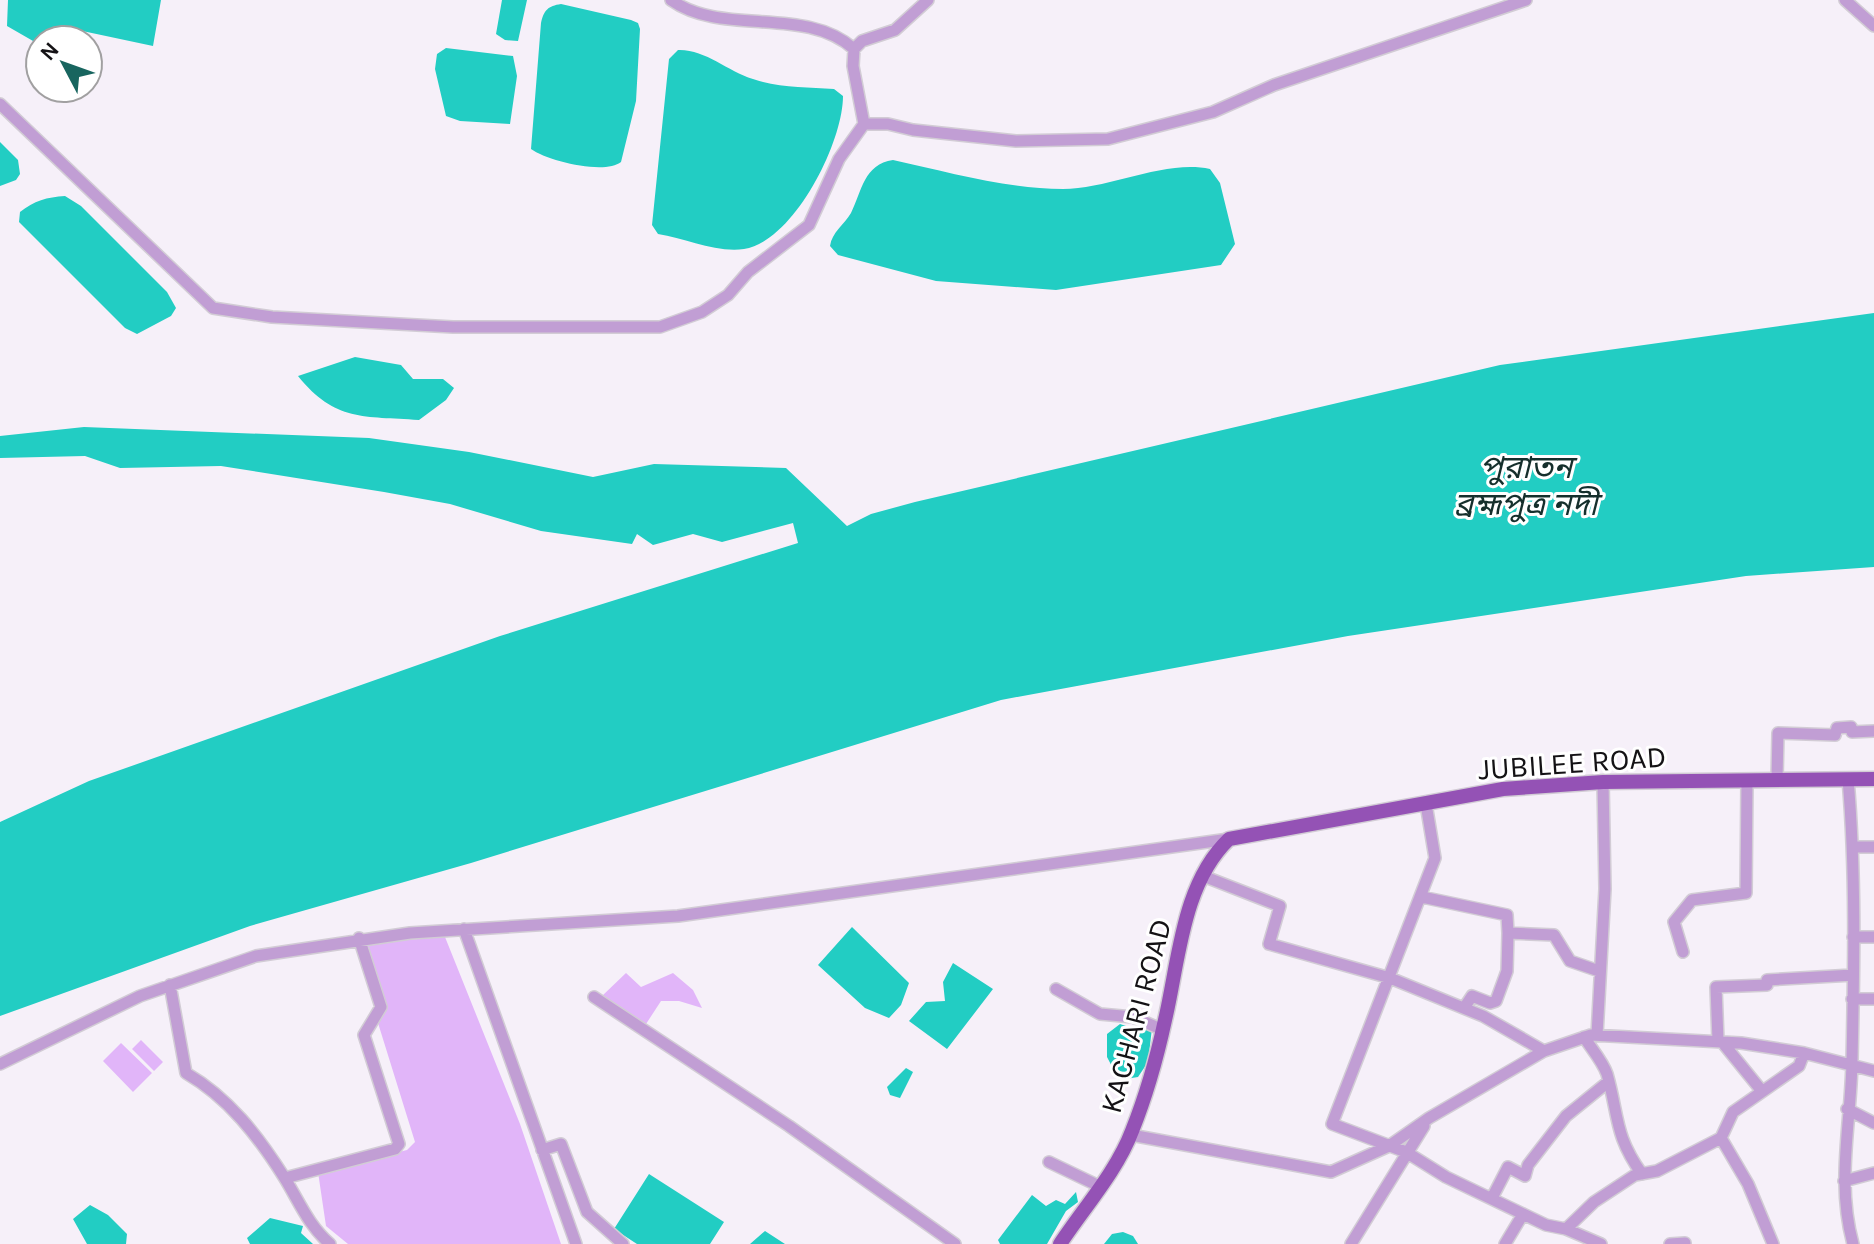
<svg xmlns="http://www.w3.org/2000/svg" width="1874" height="1244" font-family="Karla,'Noto Sans Bengali',sans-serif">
<rect width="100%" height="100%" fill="#f6f0f9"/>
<path fill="#e1b5f9" d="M445,937L520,1124L561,1244H348L326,1226L318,1172L407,1150L415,1142L378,1023L386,1010L365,943Z
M626,973L641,987L673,973L693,990L702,1008L679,1001H661L646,1024L602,996Z
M141,1040L163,1062L154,1071L132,1049Z
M121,1043L152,1073L133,1092L103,1061Z"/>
<path fill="#22cdc3" d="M8,0H161L153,46L73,29L68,40H40V45L7,26Z
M502,0H527L518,41L505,40L496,34Z
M561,4L631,20L638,23L640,29L636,101L621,162C605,175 547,161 531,149L541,23C544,10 548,6 561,4Z
M446,48L513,56L517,76L510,124L460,121L446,116L435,69L437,54Z
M678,50C705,49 727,71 753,79C779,88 807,87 834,89L843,96C843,143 794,241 744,249C716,253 685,238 658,234L652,225L669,59Z
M0,142L18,160L20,174L16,180L0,186Z
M893,160C948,172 1007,189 1063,189C1109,189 1166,159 1210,169L1220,183L1235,244L1221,265L1056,290L936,281L838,255L830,246C832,232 844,225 851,213C862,191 864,164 893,160Z
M65,196L81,206L167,292L176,308L171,316L137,334L125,328L19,222L20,212C34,201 47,197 65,196Z
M1874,313V567L1746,576L1348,636L1001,700L471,863L250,926L0,1016V822L89,781L500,636L798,543L793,523L722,542L693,534L653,545L637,534L632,544L541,531L450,504L384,492L221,466L120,468L85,456L0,458V436L84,427L369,438L469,452L593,477L654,464L786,468L847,526L871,514L915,502L1500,365Z
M355,357L401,365L413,379H443L454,388L446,400L419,420C364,416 335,422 298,376Z
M852,927L909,983L901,1005L889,1018L865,1008L818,965Z
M953,963L993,989L947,1049L909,1021L926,1002L945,1001L943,982Z
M1120,1024L1132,1028H1152L1148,1062L1138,1077L1119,1080L1107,1057V1034Z
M906,1068L913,1072L900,1098L890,1095L887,1087Z
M649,1174L724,1222L710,1244H637L614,1229Z
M1076,1192L1078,1202L1066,1211L1047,1244H1000L998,1240L1032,1195L1046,1206L1056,1200L1065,1204Z
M90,1205L108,1215L127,1234L126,1244H87L73,1219Z
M270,1218L303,1226L301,1233L313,1244H250L247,1238Z
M765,1231L785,1244H750Z
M1123,1232L1133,1236L1138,1244H1104L1112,1234Z"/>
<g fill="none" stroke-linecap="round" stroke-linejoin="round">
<defs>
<path id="minor" d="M671,0C723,37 805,5 854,49
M1845,0L1874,26
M0,104L213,308L272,317L453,327H660L702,312L728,295L748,272L809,225L839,159L864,124H888L913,130L1016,141L1108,139L1213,112L1274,85L1526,0
M864,124L853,66L854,49L862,41L895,30L928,0
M1777,779L1778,733L1835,735L1837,728L1851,727L1852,732L1874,731
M1848,779C1856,873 1854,968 1852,1061C1851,1124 1836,1182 1853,1244
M1426,804L1435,858L1332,1124L1406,1152L1446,1177L1546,1225L1566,1229L1601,1244
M1854,847H1874
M1203,876L1280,906L1269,944L1390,978L1483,1016L1544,1051
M1422,897L1507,915L1508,933
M464,929L576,1244
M1853,937H1874
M1683,952L1674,922L1692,900L1746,893L1747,781
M170,985L186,1073C229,1098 258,1136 284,1177C299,1201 308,1225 330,1244
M1056,989L1100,1014L1133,1017L1163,1030
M594,997L789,1126L955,1244
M1852,999H1874
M1464,1008L1472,996L1490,1003L1496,1001L1507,971L1508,933L1554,935L1570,961L1599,971
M1597,1035L1605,889L1603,782
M1584,1037C1591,1048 1603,1062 1607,1074C1619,1116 1614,1135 1642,1174
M1718,1041L1716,987L1767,985V980L1853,975
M1722,1042L1761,1090
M0,1064L140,996L256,956L410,933L678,916L1229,839
M1847,1109L1874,1123
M1131,1135L1331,1172L1389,1146L1429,1118L1544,1051L1591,1035L1741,1043L1804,1053L1874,1071
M1721,1138L1748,1184L1773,1244
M542,1150L561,1144L587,1212L623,1244
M1049,1162L1099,1186
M285,1178L395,1149L399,1144L364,1035L381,1007L359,938
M1844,1181L1874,1173
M1492,1198L1508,1167L1525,1176L1528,1165L1566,1116L1608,1082
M1566,1229L1594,1202L1635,1175L1657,1171L1721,1138L1733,1112L1799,1066L1804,1053
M1351,1244L1424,1126
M1505,1244L1523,1214
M1670,1244L1685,1243"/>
<path id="major" d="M1060,1244C1083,1209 1117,1171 1132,1131C1146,1096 1157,1057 1165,1020C1179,961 1182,884 1229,839L1503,789L1603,782L1874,779"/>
</defs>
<use href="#minor" stroke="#d2ccd5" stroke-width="14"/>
<use href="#major" stroke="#d2ccd5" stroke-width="17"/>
<use href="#minor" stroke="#c19ed4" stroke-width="11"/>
<use href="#major" stroke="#9452b5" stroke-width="14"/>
</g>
<g text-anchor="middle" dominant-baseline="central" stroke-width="6" stroke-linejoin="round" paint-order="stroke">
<g font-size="30" fill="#141215" stroke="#fff">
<text transform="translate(1572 763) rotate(-4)">JUBILEE ROAD</text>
<text transform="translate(1136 1016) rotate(-75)">KACHARI ROAD</text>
</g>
<g font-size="32" font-style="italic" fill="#152f2c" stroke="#fff">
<text x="1526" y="467">পুরাতন<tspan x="1526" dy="37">ব্রহ্মপুত্র নদী</tspan></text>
</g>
</g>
<g transform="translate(64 64) rotate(311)"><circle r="38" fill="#ffffff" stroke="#a1a0a1" stroke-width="2"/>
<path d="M0-6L14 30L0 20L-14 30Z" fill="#18655f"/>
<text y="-12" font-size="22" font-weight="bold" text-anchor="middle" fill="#141215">N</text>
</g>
</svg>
